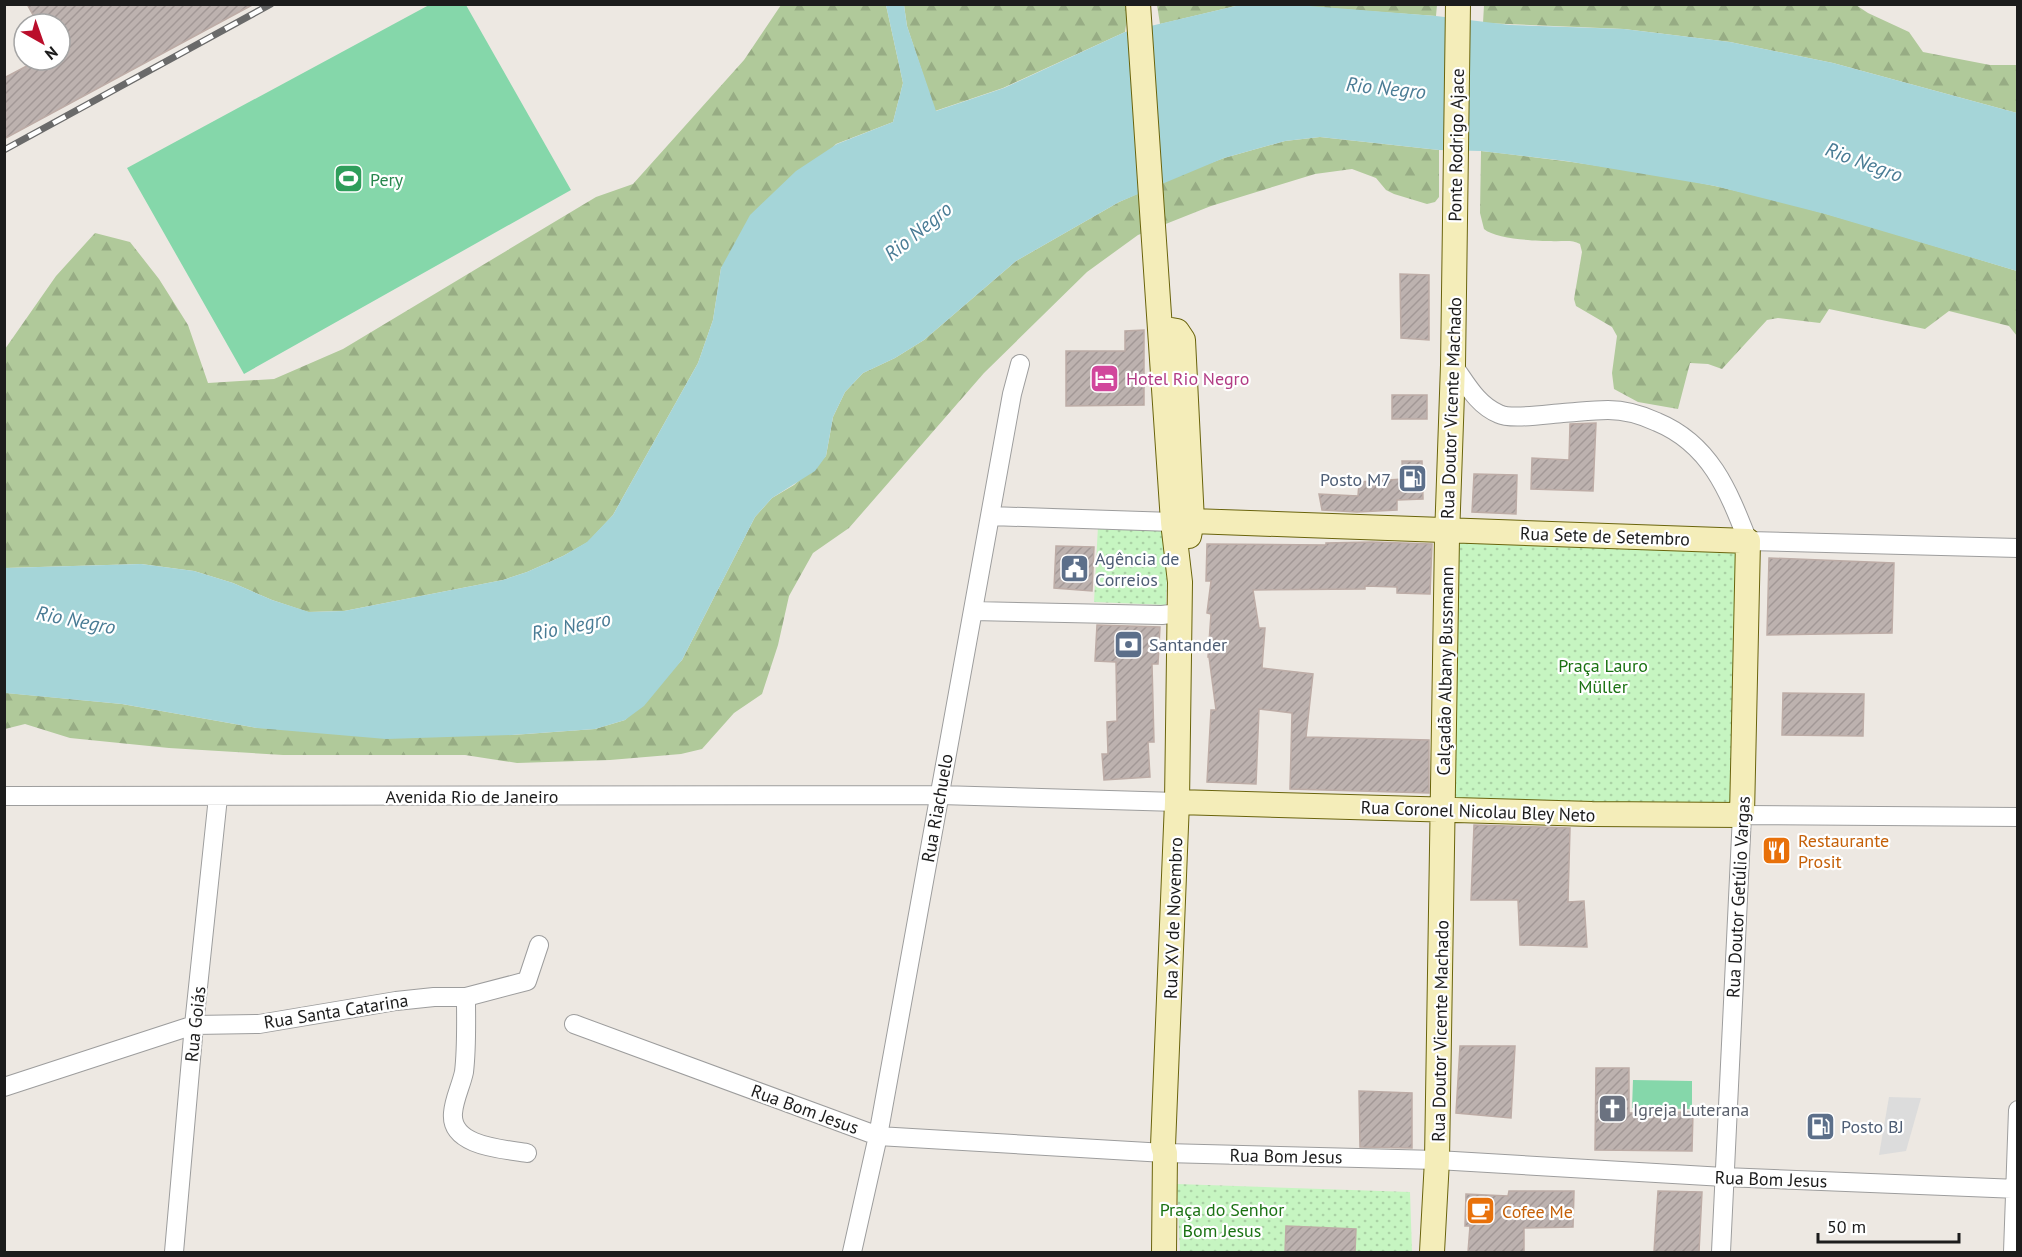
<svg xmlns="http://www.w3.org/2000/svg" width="2022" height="1257" font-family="'PT Sans',sans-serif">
<defs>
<pattern id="forest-firs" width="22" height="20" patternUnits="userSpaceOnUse" patternTransform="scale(1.5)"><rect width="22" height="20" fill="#b0c99a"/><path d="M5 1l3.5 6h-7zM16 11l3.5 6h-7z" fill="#97ac84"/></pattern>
<pattern id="park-dots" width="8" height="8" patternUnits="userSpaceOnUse" patternTransform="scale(1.5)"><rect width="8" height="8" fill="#c6f5c1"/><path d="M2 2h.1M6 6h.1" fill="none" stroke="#aad1a5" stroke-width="1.8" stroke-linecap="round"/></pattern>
<pattern id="building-hatch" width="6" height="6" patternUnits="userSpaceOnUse" patternTransform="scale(1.5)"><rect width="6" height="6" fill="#bdb2af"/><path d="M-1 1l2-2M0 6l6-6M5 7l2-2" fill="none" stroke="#a29896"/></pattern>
</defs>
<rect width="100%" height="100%" fill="#ede8e2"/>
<path fill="url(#forest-firs)" d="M781,5H886L903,83L893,122L836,144L721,268L713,320L698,363L613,515L588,542L563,556L527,572L503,580L344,611L308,612L272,600L233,583L194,571L141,564L5,568V349L56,276L95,233L130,242L159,279L188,325L208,383L274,379L343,349L596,197L633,184L744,60Z
M904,5H1129L1125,32L1003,88L935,111L907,26Z
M1157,5H1240L1160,24Z
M1285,5H1437L1436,16Z
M1484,5H1856L1868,13L1909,32L1923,52L1990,65H2017V113L1833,63L1730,42L1624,29L1483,23Z
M1320,137L1439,150V197L1435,202L1427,204L1394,194L1386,190L1376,178L1352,169L1315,174L1211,206L1138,235L1087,272L984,373L849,528L813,553L789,596L778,645L762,694L734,713L702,749L681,754L610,760L517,763L465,755H283L169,748L70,738L25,724L5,729L4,693H7L122,704L258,728L512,735L595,729L625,720L682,660L755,517L772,498L794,485L826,456L833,417L845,392L863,373L895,358L924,340L1016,261L1119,202L1189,171L1224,158L1285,141Z
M1481,151C1559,160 1638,170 1715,186C1817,208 1917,241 2017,271V336L2009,326L1949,311L1925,329L1829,309L1820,323L1778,318L1767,320L1722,369L1708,364L1690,363L1678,409L1638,402L1614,389L1612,373L1617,336L1612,327L1576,306L1574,299L1582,252L1580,244C1571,239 1562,242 1551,241C1536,241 1495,239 1484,229L1480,213Z"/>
<path fill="url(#park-dots)" d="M1098,526L1168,531L1166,605L1094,602Z
M1448,532L1744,544L1739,816L1446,808Z
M1177,1184L1410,1192L1412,1252H1180Z"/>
<path fill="#85d7aa" d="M429,5H466L571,190L244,374L127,168Z
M1633,1080L1692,1081V1109L1632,1108Z"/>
<path fill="#dcdcdc" d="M1889,1097L1921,1098L1906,1151L1879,1155Z"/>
<path fill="#a5d5d8" d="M1285,4L1436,16L1510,25L1624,29L1730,42L1833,63L2017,113V271L1825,214L1715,186L1566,161L1481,151L1439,150L1320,137L1285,141L1224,158L1119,202L1016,261L924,340L895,358L863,373L845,392L833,417L826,456L815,471L772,498L755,517L682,660L644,706L625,720L595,729L512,735L386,739L257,728L122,704L5,693V568L141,564L194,571L233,583L272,600L309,612L344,611L503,580L527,572L563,556L587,542L613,515L698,363L713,320L721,268L750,215L796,171L837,144L893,122L903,83L886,5H904L907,26L936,111L1004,88L1125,32L1240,5Z"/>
<path fill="url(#building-hatch)" stroke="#bdaca6" stroke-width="1.5" d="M27,4H254L4,139V78L38,60H60V24H38Z
M1400,274L1429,275V340L1401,338Z
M1144,330V405L1066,406V351H1125V331Z
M1392,395H1427V419H1392Z
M1596,423L1593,491L1531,489L1532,458L1569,460L1570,424Z
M1402,461H1422L1423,499L1397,500V510L1357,512L1322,510L1319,494L1358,496L1359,482L1403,479Z
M1474,474L1517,475L1516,514L1472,512Z
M1372,542L1432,544L1430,594L1397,593V587L1365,586V589L1253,590L1259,628H1265L1262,668L1313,674L1306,737L1429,740V793L1290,789L1292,713L1259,709L1256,784L1207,782L1211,710H1216L1209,657H1208L1211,614L1207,613L1211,581H1206L1207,544L1326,545V543Z
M1056,546L1094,547L1092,591L1054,588Z
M1769,558L1894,563L1892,633L1767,635Z
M1097,625L1160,627L1158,664H1152L1154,742H1148L1150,777L1104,780L1102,754H1108L1107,722L1117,721L1116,662L1095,661Z
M1783,693L1864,694L1863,736L1782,735Z
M1474,825L1570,828L1568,902L1584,901L1587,947L1520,945L1518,900H1471Z
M1460,1046H1515L1511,1118L1456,1113Z
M1596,1068H1629V1113L1693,1112L1692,1151L1595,1150Z
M1359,1091L1412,1093V1148L1360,1147Z
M1509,1191H1574L1573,1227L1524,1228V1252H1468L1470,1226H1465L1466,1194L1508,1196Z
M1658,1191L1702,1192L1699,1252H1654Z
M1286,1226L1356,1229L1355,1252H1285Z"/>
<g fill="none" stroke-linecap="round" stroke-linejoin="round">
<defs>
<path id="minor" d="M1453,365C1466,383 1477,405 1499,414C1511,420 1548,414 1563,413C1578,412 1593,410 1608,410C1625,410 1642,415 1657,422C1710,444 1728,490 1748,541L2018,548
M990,516L1173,522
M973,611L1162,615L1179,613
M4,796L940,795L1177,802
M466,997L527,981L539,945
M574,1024L878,1136L1165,1153L1437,1160L1724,1177L2018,1189
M4,1087L194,1025L259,1024L396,1001L434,997H466C466,1022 467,1047 464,1072C461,1086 454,1099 453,1113C450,1147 504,1149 527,1153
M174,1252L194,1025L218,797
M852,1252L878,1136L1012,394L1020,364
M1721,1252L1742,815L2018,817
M2013,1252L2018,1110"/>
<path id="secondary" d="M1138,4L1173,522L1180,582L1177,802L1163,1146L1165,1153L1164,1252
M1160,328L1177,331L1183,340L1192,521L1189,536
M1177,802L1592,814L1742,815L1748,541L1192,521
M1432,1252L1437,1160L1447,537L1453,365L1458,4"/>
</defs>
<use href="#minor" stroke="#9d9d9d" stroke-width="20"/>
<use href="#secondary" stroke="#6a640c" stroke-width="26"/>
<use href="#minor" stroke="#fff" stroke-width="18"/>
<use href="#secondary" stroke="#f4edb9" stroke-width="24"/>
<defs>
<path id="rail" d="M4,150L271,4"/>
</defs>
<use href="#rail" stroke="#6a6a6a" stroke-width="7"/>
<use href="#rail" stroke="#fff" stroke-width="4.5" stroke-dasharray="14" stroke-linecap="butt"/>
</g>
<defs>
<symbol id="stadium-square" viewBox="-11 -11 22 22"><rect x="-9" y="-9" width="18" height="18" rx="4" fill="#2e9e5b" stroke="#fff"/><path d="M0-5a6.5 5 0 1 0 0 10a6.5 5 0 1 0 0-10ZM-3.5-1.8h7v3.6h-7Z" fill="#fff"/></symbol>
<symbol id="hotel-square" viewBox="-11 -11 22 22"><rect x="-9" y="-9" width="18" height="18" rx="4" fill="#d1479c" stroke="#fff"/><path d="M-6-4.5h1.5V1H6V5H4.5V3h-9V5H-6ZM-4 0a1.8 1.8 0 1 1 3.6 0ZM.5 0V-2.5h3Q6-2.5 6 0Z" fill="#fff"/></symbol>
<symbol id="fuel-square" viewBox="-11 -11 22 22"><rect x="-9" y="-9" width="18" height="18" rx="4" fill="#5c6f8a" stroke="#fff"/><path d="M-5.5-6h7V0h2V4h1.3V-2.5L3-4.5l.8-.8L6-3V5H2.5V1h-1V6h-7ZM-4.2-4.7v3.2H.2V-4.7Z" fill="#fff"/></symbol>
<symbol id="civic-square" viewBox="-11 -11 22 22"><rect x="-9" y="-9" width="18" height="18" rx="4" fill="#5c6f8a" stroke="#fff"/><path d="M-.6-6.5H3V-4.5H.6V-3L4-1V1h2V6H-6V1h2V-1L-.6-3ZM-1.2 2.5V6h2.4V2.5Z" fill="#fff"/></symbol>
<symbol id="bank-square" viewBox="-11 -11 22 22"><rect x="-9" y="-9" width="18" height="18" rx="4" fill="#5c6f8a" stroke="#fff"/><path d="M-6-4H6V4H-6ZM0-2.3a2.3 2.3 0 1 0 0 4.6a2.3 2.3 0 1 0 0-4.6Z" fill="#fff"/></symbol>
<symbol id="restaurant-square" viewBox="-11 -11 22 22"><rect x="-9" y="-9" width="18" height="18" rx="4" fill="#e8710a" stroke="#fff"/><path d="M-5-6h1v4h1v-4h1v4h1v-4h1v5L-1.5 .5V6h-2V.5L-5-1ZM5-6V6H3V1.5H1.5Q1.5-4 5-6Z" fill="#fff"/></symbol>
<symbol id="church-square" viewBox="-11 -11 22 22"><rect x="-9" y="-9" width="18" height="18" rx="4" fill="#6b7280" stroke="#fff"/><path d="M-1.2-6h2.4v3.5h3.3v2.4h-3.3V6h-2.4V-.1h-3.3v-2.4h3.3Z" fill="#fff"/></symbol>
<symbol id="cafe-square" viewBox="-11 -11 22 22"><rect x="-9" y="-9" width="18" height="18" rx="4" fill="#e8710a" stroke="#fff"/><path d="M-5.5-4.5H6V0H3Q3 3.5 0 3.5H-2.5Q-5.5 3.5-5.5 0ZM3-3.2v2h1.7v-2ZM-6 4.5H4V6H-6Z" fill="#fff"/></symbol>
</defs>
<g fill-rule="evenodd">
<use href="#stadium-square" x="332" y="162" width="33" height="33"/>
<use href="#hotel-square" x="1088" y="362" width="33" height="33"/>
<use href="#fuel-square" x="1396" y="462" width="33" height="33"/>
<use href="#civic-square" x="1058" y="552" width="33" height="33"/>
<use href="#bank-square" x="1112" y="628" width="33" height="33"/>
<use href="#restaurant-square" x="1760" y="834" width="33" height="33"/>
<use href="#church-square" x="1596" y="1092" width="33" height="33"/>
<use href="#fuel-square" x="1804" y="1110" width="33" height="33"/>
<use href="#cafe-square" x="1464" y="1194" width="33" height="33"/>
</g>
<g text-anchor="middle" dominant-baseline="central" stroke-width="4.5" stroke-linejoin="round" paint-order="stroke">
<g font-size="18" fill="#1c1c1c" stroke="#fff">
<text transform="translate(1456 145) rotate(-89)">Ponte Rodrigo Ajace</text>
<text transform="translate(1451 408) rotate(-88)">Rua Doutor Vicente Machado</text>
<text transform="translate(1605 536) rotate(2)">Rua Sete de Setembro</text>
<text transform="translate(1445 671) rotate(-89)">Calçadão Albany Bussmann</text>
<text x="472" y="796">Avenida Rio de Janeiro</text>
<text transform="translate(937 808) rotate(-80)">Rua Riachuelo</text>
<text transform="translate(1478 811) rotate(2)">Rua Coronel Nicolau Bley Neto</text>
<text transform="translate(1738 897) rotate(-87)">Rua Doutor Getúlio Vargas</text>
<text transform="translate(1173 918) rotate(-88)">Rua XV de Novembro</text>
<text transform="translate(336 1011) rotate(-9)">Rua Santa Catarina</text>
<text transform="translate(195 1024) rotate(-84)">Rua Goiás</text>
<text transform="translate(1440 1031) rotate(-89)">Rua Doutor Vicente Machado</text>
<text transform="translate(805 1109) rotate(20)">Rua Bom Jesus</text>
<text transform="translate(1286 1156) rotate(1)">Rua Bom Jesus</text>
<text transform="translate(1771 1179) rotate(2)">Rua Bom Jesus</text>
</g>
<g font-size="18" fill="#27864d" stroke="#fff" text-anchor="start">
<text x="370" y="179">Pery</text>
</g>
<g font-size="18" fill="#b23c85" stroke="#fff" text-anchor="start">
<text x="1126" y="378">Hotel Rio Negro</text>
</g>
<g font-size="18" fill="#4e5e75" stroke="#fff" text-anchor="start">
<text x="1391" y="479" text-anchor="end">Posto M7</text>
<text x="1095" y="558">Agência de<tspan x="1095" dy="21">Correios</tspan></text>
<text x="1149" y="644">Santander</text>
<text x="1841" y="1126">Posto BJ</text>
</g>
<g font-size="18" fill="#1b7213" stroke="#fff">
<text x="1603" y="665">Praça Lauro<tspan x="1603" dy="21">Müller</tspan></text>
<text x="1222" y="1209">Praça do Senhor<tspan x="1222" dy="21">Bom Jesus</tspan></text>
</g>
<g font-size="18" fill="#c56008" stroke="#fff" text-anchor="start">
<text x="1798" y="840">Restaurante<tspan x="1798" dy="21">Prosit</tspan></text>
<text x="1502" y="1211">Cofee Me</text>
</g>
<g font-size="18" fill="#5b616d" stroke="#fff" text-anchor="start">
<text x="1633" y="1109">Igreja Luterana</text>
</g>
<g font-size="20" font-style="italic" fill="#4a7c95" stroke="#fff">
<text transform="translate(1386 88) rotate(6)">Rio Negro</text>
<text transform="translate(1864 162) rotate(20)">Rio Negro</text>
<text transform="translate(918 231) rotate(-39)">Rio Negro</text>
<text transform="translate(76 620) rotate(11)">Rio Negro</text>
<text transform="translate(571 626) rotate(-11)">Rio Negro</text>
</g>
</g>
<rect width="2022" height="1257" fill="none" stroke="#1c1c1c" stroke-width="12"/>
<g transform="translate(42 42) rotate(140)"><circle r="28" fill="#ffffff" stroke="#a4a4a4" stroke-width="1.5"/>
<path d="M0-4.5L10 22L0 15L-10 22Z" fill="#ba0e2b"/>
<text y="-9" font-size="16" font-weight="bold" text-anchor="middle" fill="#1c1c1c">N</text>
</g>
<path d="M1818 1233v9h141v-9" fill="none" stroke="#1c1c1c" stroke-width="3"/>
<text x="1827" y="1233" font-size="18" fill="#1c1c1c" stroke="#ffffff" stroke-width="4.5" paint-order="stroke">50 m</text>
</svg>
